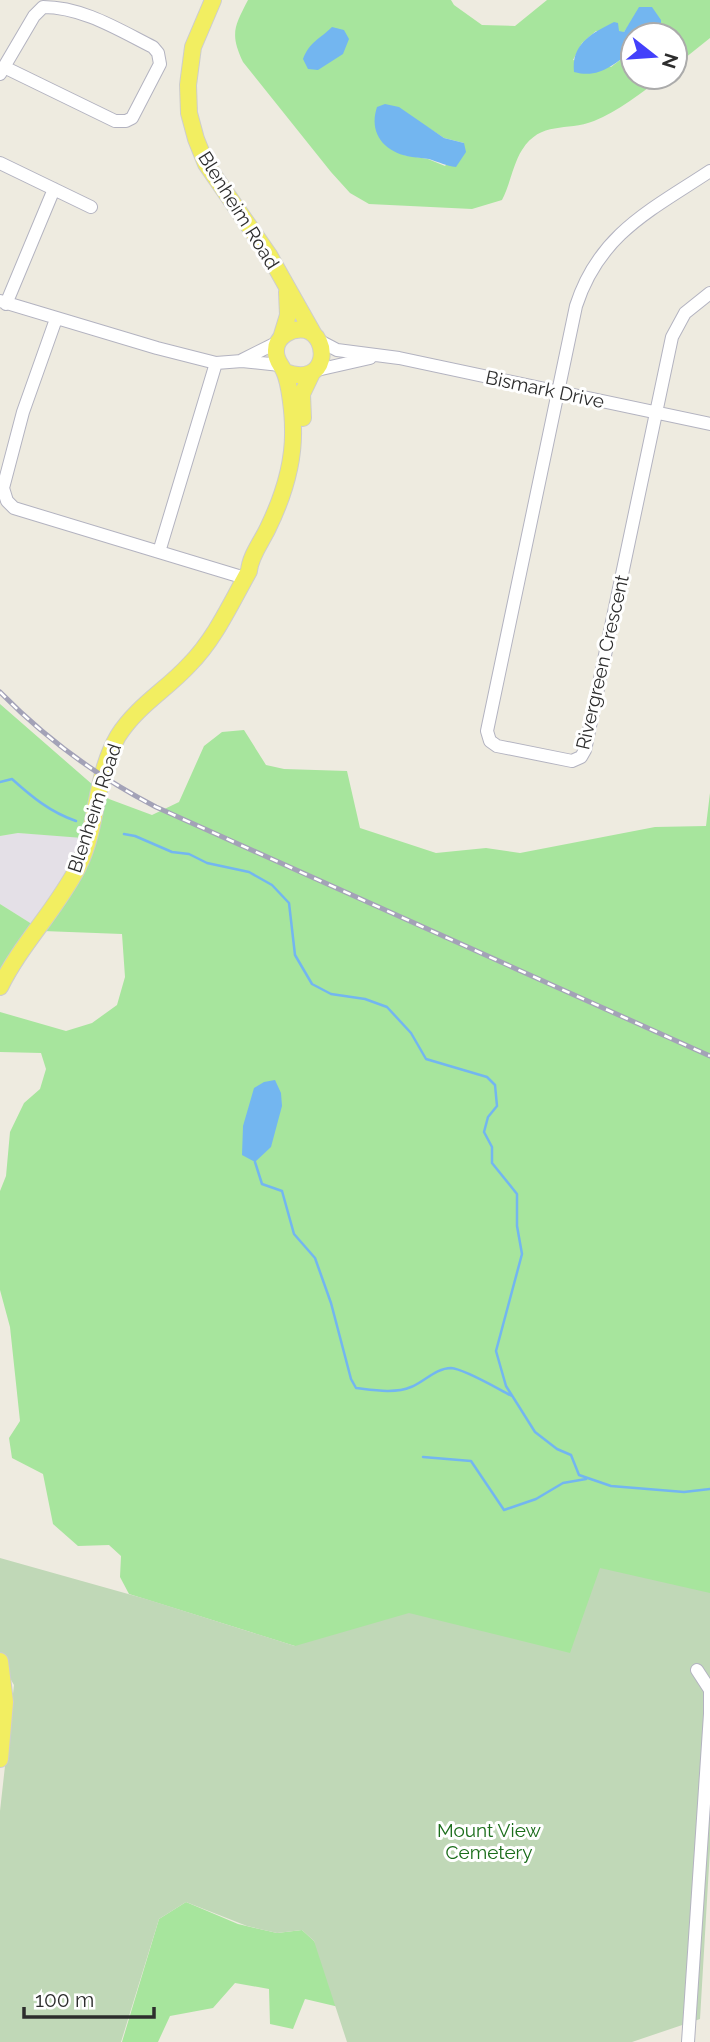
<svg xmlns="http://www.w3.org/2000/svg" width="710" height="2042" font-family="Raleway,sans-serif">
<rect width="100%" height="100%" fill="#eeebe0"/>
<path fill="#e4e0e7" d="M18,833L81,837L62,883L35,926L0,904V836Z"/>
<path fill="#a7e59d" fill-rule="evenodd" d="M248,0H451L454,5L482,25L515,26L547,0H710V38L675,66V35H655L661,30L629,25L624,32L596,31L582,43L573,60L611,67L633,50V77H662C642,93 618,111 594,121C566,132 541,120 522,150C513,164 510,185 502,200L472,209L369,204L350,193L331,172L243,62C230,34 234,27 248,0ZM427,127L444,138L464,143L445,166L428,159L404,155Z
M0,704L109,799L152,815L179,802L204,746L222,732L244,730L266,765L284,769L347,771L360,828L436,853L486,848L520,853L655,827L706,826L710,793V1615L571,1654L295,1646L129,1594L120,1577L121,1556L109,1545L78,1546L53,1524L43,1474L12,1458L9,1438L20,1421L10,1327L0,1290V1191L6,1176L10,1132L24,1103L40,1089L46,1069L41,1053L0,1052V1012L66,1031L92,1023L117,1005L125,977L122,934L43,931C70,897 84,882 96,839L18,833L0,836Z
M0,904L35,926L0,982Z
M186,1902L238,1924L277,1933L302,1930L314,1941L356,2011L305,1999L293,2029L270,2024L269,1989L235,1983L213,2008L170,2016L158,2042H122L159,1919Z"/>
<path fill="#c0d8b7" d="M0,1558L146,1599L295,1646L409,1613L570,1653L600,1568L710,1593V1849L700,2019L632,2042H347L314,1941L302,1930L277,1933L247,1926L186,1902L159,1919L121,2042H0V1811L14,1685L7,1673L0,1655Z"/>
<path fill="#73b6f0" d="M639,7H652L661,20V30L655,35H633V50C613,65 599,79 574,72C571,44 592,33 614,22L618,23L619,31L624,32Z
M332,27L344,30L349,39L343,54L318,70L308,69L303,59C310,41 319,40 332,27Z
M385,104L399,107L444,138L464,143L466,152L456,167C446,166 439,162 429,159C424,158 418,158 412,157C385,153 368,134 377,107Z
M275,1080L281,1093L282,1106L271,1147L255,1162L242,1155L243,1126L254,1088L264,1082Z"/>
<g fill="none" stroke-linecap="round" stroke-linejoin="round">
<path stroke="#73b6f0" stroke-width="2.5" d="M0,782L12,779C32,797 50,812 76,821
M124,834L135,836L172,852L189,854L207,863L249,872L272,885L289,903L295,955L312,984L331,994L365,999L387,1007L411,1033L426,1059L487,1077L495,1085L497,1106L488,1117L484,1132L492,1147V1163L517,1194V1226L522,1254L496,1351L506,1386L535,1432L557,1449L571,1455L579,1475L611,1486L684,1492L710,1489
M255,1162L262,1184L282,1191L294,1234L315,1258L331,1303L351,1379L356,1388C373,1390 395,1394 411,1387C424,1382 436,1368 451,1368C465,1369 498,1389 512,1396
M423,1457L471,1461L504,1510L536,1499L563,1483L586,1479"/>
<defs>
<path id="minor" d="M0,74L4,67L34,16L43,7C83,7 119,30 153,47L158,53L160,64L132,118L126,121H115L4,67
M0,163L91,207
M710,171C651,210 599,234 576,306L487,731L490,741L497,746L572,761L581,757L585,750L672,337L685,313L710,293
M0,301L157,348L216,363
M6,304L54,189
M56,319L23,412L3,488L7,501L14,508L245,578
M318,340L337,350L399,358L710,424
M242,360L278,342
M317,370L370,358
M159,552L216,363L242,361L280,365
M688,2042L710,1714V1690L697,1670"/>
<path id="major" d="M213,0L193,47L188,85L189,113L196,139L206,164L269,255L313,333
M281,338L288,315L287,292
M303,418L302,394L312,373
M0,987C21,944 56,910 78,867C99,825 94,777 118,736C137,706 166,690 189,665C215,639 231,603 249,571C250,556 262,541 268,528C283,497 294,464 293,429C293,415 290,384 284,371C281,364 276,361 276,352C275,337 292,327 306,330C330,337 329,388 285,372
M0,1661L5,1702L0,1759"/>
</defs>
<use href="#minor" stroke="#b3b3c0" stroke-width="14"/>
<use href="#major" stroke="#cdcdcd" stroke-width="18"/>
<use href="#minor" stroke="#fff" stroke-width="12"/>
<use href="#major" stroke="#f2ee61" stroke-width="16"/>
<defs>
<path id="rail" d="M0,692C46,739 98,777 156,807L710,1056"/>
</defs>
<use href="#rail" stroke="#a3a2b7" stroke-width="5"/>
<use href="#rail" stroke="#fff" stroke-width="2.5" stroke-dasharray="8" stroke-linecap="butt"/>
</g>
<g text-anchor="middle" dominant-baseline="central" stroke-width="6" stroke-linejoin="round" paint-order="stroke">
<g font-size="19" fill="#2d2d2d" stroke="#fff">
<text transform="translate(239 210) rotate(58)">Blenheim Road</text>
<text transform="translate(545 389) rotate(12)">Bismark Drive</text>
<text transform="translate(602 662) rotate(-77)">Rivergreen Crescent</text>
<text transform="translate(94 808) rotate(-72)">Blenheim Road</text>
</g>
<g font-size="19" fill="#1b6d1b" stroke="#fff">
<text x="489" y="1830">Mount View<tspan x="489" dy="22">Cemetery</tspan></text>
</g>
</g>
<g transform="translate(654 56) rotate(107)"><circle r="33" fill="#ffffff" stroke="#ababab" stroke-width="2"/>
<path d="M0-5L12 26L0 18L-12 26Z" fill="#4340fb"/>
<text y="-10" font-size="19" font-weight="bold" text-anchor="middle" fill="#2d2d2d">N</text>
</g>
<path d="M24 2007v10h130v-10" fill="none" stroke="#2d2d2d" stroke-width="3.5"/>
<text x="35" y="2007" font-size="21" fill="#2d2d2d" stroke="#ffffff" stroke-width="5" paint-order="stroke">100 m</text>
</svg>
